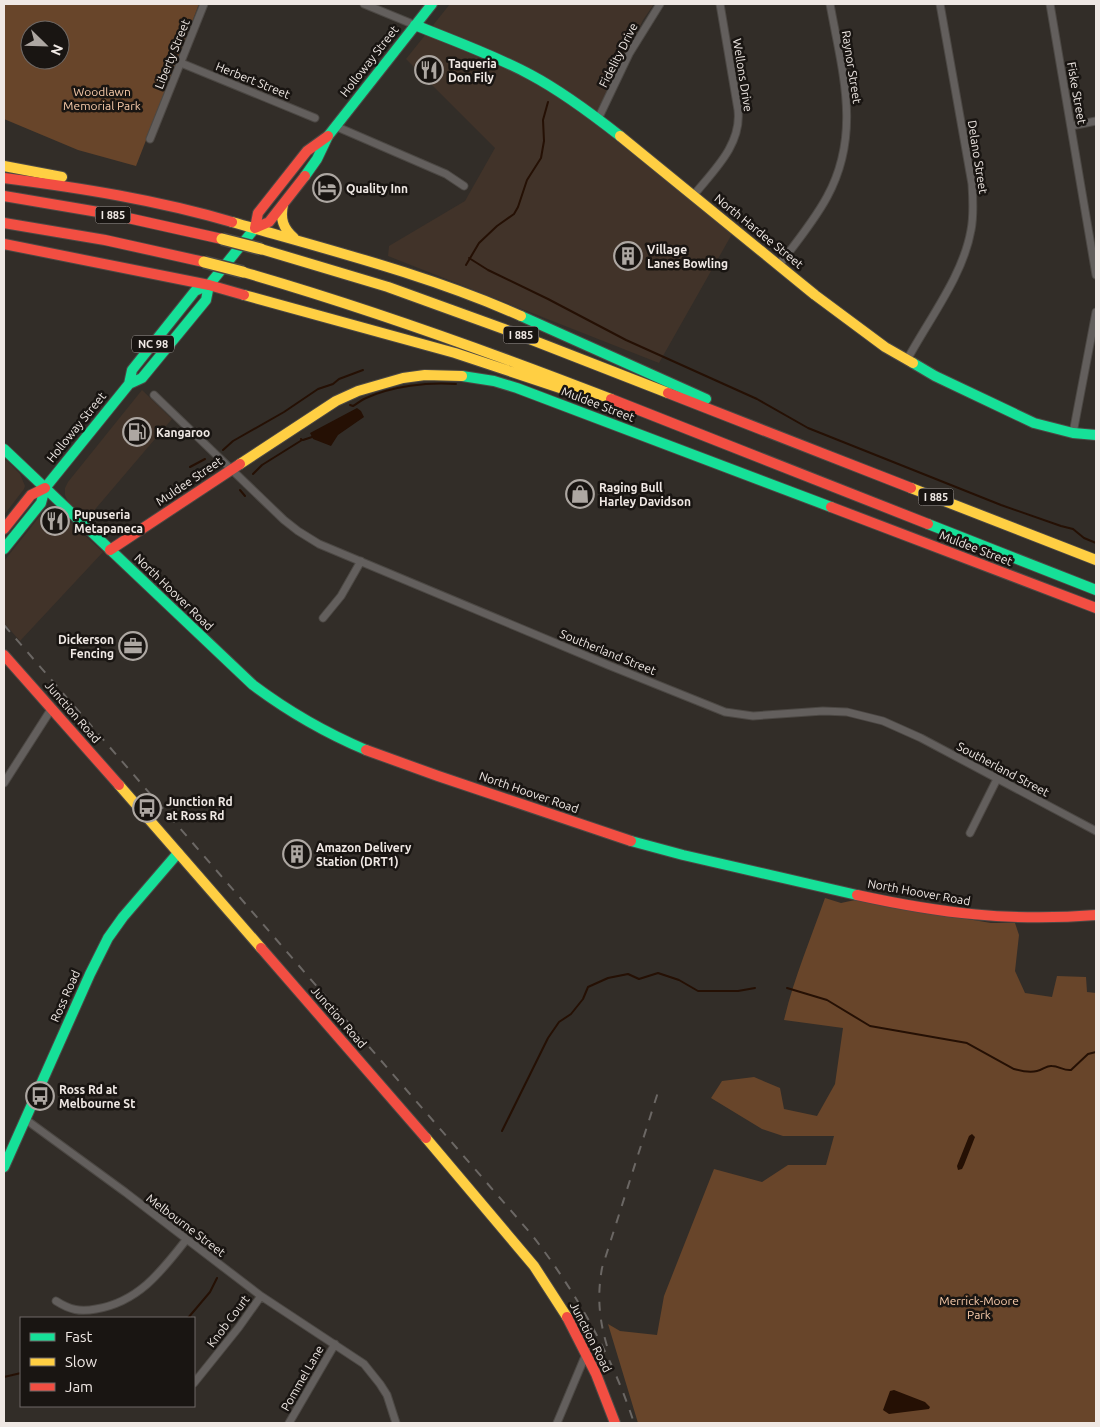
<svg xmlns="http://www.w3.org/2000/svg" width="1100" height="1427" font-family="Ubuntu,sans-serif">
<rect width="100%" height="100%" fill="#322d28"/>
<path fill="#413329" d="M450,4H654L643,20L594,123L732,234L659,363L388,256L389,246L465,201L495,148L406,59Z
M142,390L172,419L86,520L68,502L65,495V488L68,482Z
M4,458L20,474L25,486L24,489L4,515Z
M49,511L61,514L103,552L20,641L4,623V561L40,516Z"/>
<path fill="#68452a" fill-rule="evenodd" d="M4,4H199L136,166L78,150L4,119ZM30,30H60V60H30Z
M825,898L841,903L855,900L991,923H1015L1019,935L1015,971L1025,993L1052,997L1057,976L1086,977L1087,992L1096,993V1423H638L608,1324L620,1331L657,1335L664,1296L714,1169L762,1182L788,1165H826L834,1136H783L762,1129L711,1098L722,1081L754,1077L780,1088L784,1109L817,1116L835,1084L843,1028L784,1020C794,978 811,938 825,898Z"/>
<path fill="#251004" d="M357,408L361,411L364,417L338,435L331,446L313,439L310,433Z
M972,1134L975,1137L964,1165L962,1169L958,1170L957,1166L969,1136Z
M894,1390L925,1402L930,1407L929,1409L889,1414L883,1410L890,1391Z"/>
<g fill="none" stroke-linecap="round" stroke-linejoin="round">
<path stroke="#251004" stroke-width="2" d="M469,258L488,270L548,299L626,340L757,399L808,428L1001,505L1061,526L1073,529L1084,538L1096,543
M466,265L479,243L497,226L514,214L518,207L527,180L541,158L544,141L543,120L548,102
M350,405L353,406C357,404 361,400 366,398C393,386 427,382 456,384
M303,440L312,437
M223,450L233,441L284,412L318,389L333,384L339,379L363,370
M190,467L205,459
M253,474L262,465L302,440L301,439
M240,490L245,496
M787,988L827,1000L870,1026L967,1043L1014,1069C1021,1071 1030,1073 1037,1071C1043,1070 1047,1065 1052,1066C1059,1066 1064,1071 1071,1070L1088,1054L1096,1052
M502,1131L548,1038L559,1022L571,1014L583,999L588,987L608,978L628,974L639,979L658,973L679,980L698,991H738L755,988
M188,1318L210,1292L217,1278
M4,1377L21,1373"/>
<defs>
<path id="street" d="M364,4L415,25
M1050,4L1096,275
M181,63L315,118
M598,119L629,54L660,4
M335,126L446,174L464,186
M1071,126L1096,121
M150,139L204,4
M693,196C713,171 742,145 738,110L720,4
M779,265C796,243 814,221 827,197C862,133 842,71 830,4
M907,360C929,319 963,276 971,230C974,215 973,199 972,184L940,4
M154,395L284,520L298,531L319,544L608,665L725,712L753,716L823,711L847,712L883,721L921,738L1096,831
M1073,433L1096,312
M323,618L341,596L361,561
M4,783L52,708
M970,833L997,779
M25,1119L125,1192L261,1296L364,1364L380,1384L387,1395L396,1423
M56,1301C70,1310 80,1312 96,1309C138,1302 161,1272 186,1240
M194,1383L239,1327L261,1296
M289,1423L335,1344
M557,1423L586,1354"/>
<path id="fast" d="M415,25C454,41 494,55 531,75C563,92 592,114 620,136
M305,176L317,159L328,136L432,4
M521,316L706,399
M913,363L935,376L1034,423L1073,433L1096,435
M462,376L494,381L517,388L831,507
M129,384L142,378L206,300L209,285
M4,449L253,685C289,712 326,733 366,750
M928,524L1096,590
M4,549L41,503L45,488L129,384L132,370L195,291L209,285L255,228
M631,841L683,855L857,895
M4,1167L90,974L108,938L123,917L178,853"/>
<path id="slow" d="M620,136L815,295L885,347L913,363
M4,166L62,177
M283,205C280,219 283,228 294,238
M232,222C329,250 429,275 521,316
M261,249L388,287L504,329L668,393
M243,272C368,308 490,352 611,399
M244,295L455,353L578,394
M240,464L336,401L358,391L403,378L425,375L462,376
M911,488L1096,560
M119,785L261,948
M426,1138L534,1266L567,1317"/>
<path id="jam" d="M305,176L269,222L255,228L258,213L307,151L328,136
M4,178C81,188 157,200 232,222
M4,196L110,214L222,239
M4,223L105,240L204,262
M4,244L209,285L244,295
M668,393L911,488
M611,399L928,524
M831,507L1096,608
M4,529L31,495L45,488
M110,550L240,464
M4,655L119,785
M366,750L438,776L631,841
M857,895C939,913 1011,922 1096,915
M261,948L426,1138
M567,1317L596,1374L615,1423"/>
</defs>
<use href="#street" stroke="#4c4844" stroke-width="9"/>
<use href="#fast" stroke="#4c4844" stroke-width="12"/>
<use href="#slow" stroke="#4c4844" stroke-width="12"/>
<use href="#jam" stroke="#4c4844" stroke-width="12"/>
<use href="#street" stroke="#635f5d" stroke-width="7"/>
<use href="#fast" stroke="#16e098" stroke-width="10"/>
<use href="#slow" stroke="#ffcf43" stroke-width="10"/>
<use href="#jam" stroke="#f24e42" stroke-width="10"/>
<path stroke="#6b6764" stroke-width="2" stroke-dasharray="9 9" stroke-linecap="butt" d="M4,625L532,1235C576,1292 612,1355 634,1423
M607,1346C599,1319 597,1296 602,1268L659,1089"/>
<defs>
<path id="slow-bridge" d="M222,239L261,249
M204,262L243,272"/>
</defs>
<use href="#slow-bridge" stroke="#4c4844" stroke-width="14" stroke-linecap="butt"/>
<use href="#slow-bridge" stroke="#ffcf43" stroke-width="11"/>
</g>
<defs>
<symbol id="restaurant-ring" viewBox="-11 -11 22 22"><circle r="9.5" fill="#191512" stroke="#ada7a2" stroke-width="1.5"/><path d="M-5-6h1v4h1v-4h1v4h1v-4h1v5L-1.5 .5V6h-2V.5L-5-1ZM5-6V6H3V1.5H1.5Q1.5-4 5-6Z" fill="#ada7a2"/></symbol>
<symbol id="hotel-ring" viewBox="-11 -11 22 22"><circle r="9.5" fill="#191512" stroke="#ada7a2" stroke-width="1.5"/><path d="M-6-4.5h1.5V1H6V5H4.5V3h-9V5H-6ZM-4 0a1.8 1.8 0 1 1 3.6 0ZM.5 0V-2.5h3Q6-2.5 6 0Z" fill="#ada7a2"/></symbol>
<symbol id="building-ring" viewBox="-11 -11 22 22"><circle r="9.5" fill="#191512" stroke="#ada7a2" stroke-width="1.5"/><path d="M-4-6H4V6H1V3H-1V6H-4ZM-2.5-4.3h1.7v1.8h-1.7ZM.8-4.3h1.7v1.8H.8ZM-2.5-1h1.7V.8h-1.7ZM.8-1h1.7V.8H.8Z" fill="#ada7a2"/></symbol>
<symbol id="fuel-ring" viewBox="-11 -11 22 22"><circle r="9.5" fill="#191512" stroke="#ada7a2" stroke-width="1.5"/><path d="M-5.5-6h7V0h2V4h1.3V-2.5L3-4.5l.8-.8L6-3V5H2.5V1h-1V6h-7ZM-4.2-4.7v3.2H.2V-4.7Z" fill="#ada7a2"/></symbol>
<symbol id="shop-ring" viewBox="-11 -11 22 22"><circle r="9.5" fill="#191512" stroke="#ada7a2" stroke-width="1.5"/><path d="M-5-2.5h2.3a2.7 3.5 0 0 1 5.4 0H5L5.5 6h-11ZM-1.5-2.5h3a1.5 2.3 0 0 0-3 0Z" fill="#ada7a2"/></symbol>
<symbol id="office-ring" viewBox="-11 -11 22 22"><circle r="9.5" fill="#191512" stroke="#ada7a2" stroke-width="1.5"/><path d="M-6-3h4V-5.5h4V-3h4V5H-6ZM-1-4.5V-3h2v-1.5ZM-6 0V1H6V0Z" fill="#ada7a2"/></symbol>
<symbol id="bus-ring" viewBox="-11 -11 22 22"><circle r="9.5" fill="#191512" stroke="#ada7a2" stroke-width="1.5"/><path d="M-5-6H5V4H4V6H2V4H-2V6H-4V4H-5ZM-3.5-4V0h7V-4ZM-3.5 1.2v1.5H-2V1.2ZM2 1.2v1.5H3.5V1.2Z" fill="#ada7a2"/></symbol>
</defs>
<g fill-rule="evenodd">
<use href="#restaurant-ring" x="413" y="54" width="32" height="32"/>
<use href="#hotel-ring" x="311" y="172" width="32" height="32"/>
<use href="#building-ring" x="612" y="240" width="32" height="32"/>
<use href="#fuel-ring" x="121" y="416" width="32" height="32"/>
<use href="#shop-ring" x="564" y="478" width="32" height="32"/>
<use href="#restaurant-ring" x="39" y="505" width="32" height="32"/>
<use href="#office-ring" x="117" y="630" width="32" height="32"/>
<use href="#bus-ring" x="131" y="792" width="32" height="32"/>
<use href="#building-ring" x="281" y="838" width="32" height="32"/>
<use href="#bus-ring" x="24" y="1080" width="32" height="32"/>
</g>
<g text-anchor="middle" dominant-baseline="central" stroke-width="5" stroke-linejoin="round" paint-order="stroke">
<g fill="#191512" stroke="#afa9a5" stroke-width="1">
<rect x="95.5" y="206.5" width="35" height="17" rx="4"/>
<rect x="503.5" y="326.5" width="35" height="17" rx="4"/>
<rect x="132" y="335.5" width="42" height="17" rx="4"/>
<rect x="918.5" y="488.5" width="35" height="17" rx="4"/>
</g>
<g font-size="11" font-weight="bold" fill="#efe8e4">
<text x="113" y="215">I 885</text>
<text x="521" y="335">I 885</text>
<text x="153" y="344">NC 98</text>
<text x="936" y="497">I 885</text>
</g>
<g font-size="12" fill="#efe8e4" stroke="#191512">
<text transform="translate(172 54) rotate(-68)">Liberty Street</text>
<text transform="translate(618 55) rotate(-63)">Fidelity Drive</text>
<text transform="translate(369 61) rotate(-52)">Holloway Street</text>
<text transform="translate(852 67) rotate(81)">Raynor Street</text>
<text transform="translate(743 75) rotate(81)">Wellons Drive</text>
<text transform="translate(253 80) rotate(22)">Herbert Street</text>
<text transform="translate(1077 93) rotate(80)">Fiske Street</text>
<text transform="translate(978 157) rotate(81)">Delano Street</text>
<text transform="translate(759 231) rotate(39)">North Hardee Street</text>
<text transform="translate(598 404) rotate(21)">Muldee Street</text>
<text transform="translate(76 427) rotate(-51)">Holloway Street</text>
<text transform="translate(189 481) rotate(-34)">Muldee Street</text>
<text transform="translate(976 548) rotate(21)">Muldee Street</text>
<text transform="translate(174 592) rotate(44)">North Hoover Road</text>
<text transform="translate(608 652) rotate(22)">Southerland Street</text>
<text transform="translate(73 712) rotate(49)">Junction Road</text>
<text transform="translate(1003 769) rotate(28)">Southerland Street</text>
<text transform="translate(529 792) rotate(19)">North Hoover Road</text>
<text transform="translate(919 892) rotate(10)">North Hoover Road</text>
<text transform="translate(65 996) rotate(-66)">Ross Road</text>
<text transform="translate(339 1017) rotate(49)">Junction Road</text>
<text transform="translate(186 1225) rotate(37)">Melbourne Street</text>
<text transform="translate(228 1321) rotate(-53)">Knob Court</text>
<text transform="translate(591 1337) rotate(63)">Junction Road</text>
<text transform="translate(302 1378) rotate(-60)">Pommel Lane</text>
</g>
<g font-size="12" font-weight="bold" fill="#efe8e4" stroke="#191512" text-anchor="start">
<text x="448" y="63">Taqueria<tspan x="448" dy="14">Don Fily</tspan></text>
<text x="346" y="188">Quality Inn</text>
<text x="647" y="249">Village<tspan x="647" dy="14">Lanes Bowling</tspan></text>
<text x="156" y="432">Kangaroo</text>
<text x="599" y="487">Raging Bull<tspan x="599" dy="14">Harley Davidson</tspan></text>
<text x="74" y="514">Pupuseria<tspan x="74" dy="14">Metapaneca</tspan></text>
<text x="114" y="639" text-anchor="end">Dickerson<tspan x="114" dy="14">Fencing</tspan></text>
<text x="166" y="801">Junction Rd<tspan x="166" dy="14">at Ross Rd</tspan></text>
<text x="316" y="847">Amazon Delivery<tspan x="316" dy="14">Station (DRT1)</tspan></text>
<text x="59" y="1089">Ross Rd at<tspan x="59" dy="14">Melbourne St</tspan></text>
</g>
<g font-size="12" fill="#f9ccab" stroke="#191512">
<text x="102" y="91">Woodlawn<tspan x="102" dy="14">Memorial Park</tspan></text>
<text x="979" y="1300">Merrick-Moore<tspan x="979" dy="14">Park</tspan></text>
</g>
</g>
<rect width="1100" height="1427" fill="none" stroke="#efe8e4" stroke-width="10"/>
<rect x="20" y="1317" width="175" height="90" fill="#191512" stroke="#6f6966"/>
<rect x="30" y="1333" width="25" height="8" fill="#16e098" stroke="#6f6966"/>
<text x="65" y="1342" font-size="15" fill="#efe8e4">Fast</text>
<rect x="30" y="1358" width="25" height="8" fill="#ffcf43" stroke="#6f6966"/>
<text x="65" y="1367" font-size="15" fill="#efe8e4">Slow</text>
<rect x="30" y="1383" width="25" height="8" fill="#f24e42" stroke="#6f6966"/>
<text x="65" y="1392" font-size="15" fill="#efe8e4">Jam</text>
<g transform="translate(45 45) rotate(113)"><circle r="24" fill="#191512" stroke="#6f6966"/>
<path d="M0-4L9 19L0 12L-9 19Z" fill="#ada7a2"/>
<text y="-8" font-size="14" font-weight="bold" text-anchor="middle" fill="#efe8e4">N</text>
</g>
</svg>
